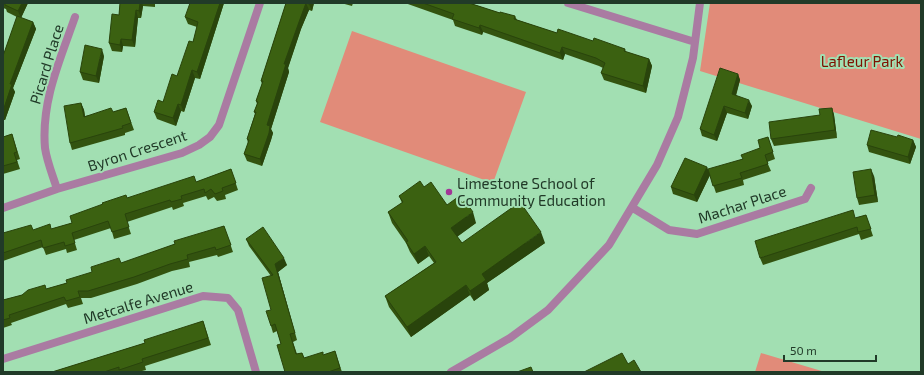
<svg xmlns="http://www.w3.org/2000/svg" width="924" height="375" font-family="'Exo 2',sans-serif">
<rect width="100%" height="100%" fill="#a2dfb2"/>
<path fill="#e18b79" d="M710,3H921V139L700,71Z
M352,31L526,92L493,183L320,122Z
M761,353L825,372H755Z"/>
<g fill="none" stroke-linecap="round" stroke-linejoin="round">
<path stroke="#aa7ba2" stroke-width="8" d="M568,3L695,42
M57,189C53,176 47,162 45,148C41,101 60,60 75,17
M3,208L57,189L182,153L199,145L210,137L219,125L260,3
M633,208L669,230L697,234L805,199L811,188
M3,359L203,296L228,298L238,310L256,372
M451,372L510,338L548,310L609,245L657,165L678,117L693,58L700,3"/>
</g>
<path fill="#33530f" d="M3,3H28L21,18L33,22L36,29L13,88L15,92L5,120H3V56L17,17L7,12L6,9L3,8Z
M120,3H155V7L143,6L141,18H138L135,47L123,46L122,52L112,51L109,43L119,15Z
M224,3L200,79L195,78L184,112L181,111L176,126L157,119L154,112L163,102L177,76L193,42L197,27L188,24L185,17Z
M286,3H314L312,11L309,10L301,29L288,68L289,72L271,129L273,133L271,140L262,166L247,161L244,154L248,143L247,139L255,114L254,112L257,104L256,101L262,84L261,81Z
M341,3H353L352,6Z
M405,3H469L500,13L515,16L517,20L557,33L625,49L626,52L649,59L652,66L646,93L604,80L601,73L603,68L599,66L565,54L563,60L483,32L482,35L455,26L453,20Z
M104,56L99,83L83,80L80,72Z
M738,74L740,80L736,96L752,106L748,119L727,113L717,141L702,136L700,129Z
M81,103L84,110L85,116L113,112L126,108L134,130L125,133V135L72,150L70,143Z
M832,108L834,115L837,138L774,146L771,139L820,115Z
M12,134L20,159L17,160L20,169L3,174V137Z
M768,137L775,159L767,162L771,171L743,180L744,185L716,193L710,175L697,202L673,194L671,187L707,167L708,171L743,159L760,148Z
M897,137L913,140L916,147L910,164L869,152L867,145Z
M231,169L238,190L225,195L226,199L217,201L214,197L208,200L206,196L183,203L184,206L173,210L172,207L127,222L131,234L114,239L111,228L74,240L77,250L67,253L66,249L46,255L43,247L3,261V233L51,229L72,223L127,198L196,182Z
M874,176L878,202L859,205L857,198Z
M424,187L447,205L476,223L457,237L462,243H545L487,283L489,290L474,301L470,295L411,337L389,307L385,296L434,263L429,256L418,264L410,252L406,243L392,223L388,212L402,203L399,196Z
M866,215L873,236L861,240L859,234L763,265L760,258L855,218Z
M224,226L233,252L218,257L217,255L189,262L190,267L172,271L137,284L91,298H81L83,304L68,308L66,304L11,323L12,325L3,328V300L46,289L67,283L175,244Z
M246,239L287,265L278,272L297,340L293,342L297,354L302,353L304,358L324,355L335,351L342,372H285L281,344L277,331L273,333L271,326V276L249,246Z
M203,321L211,345L145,366L146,370L138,372H52L145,343Z"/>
<path fill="#29440c" d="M22,3H28L21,18L18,11Z
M140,3H142L143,6L141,18L139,11Z
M220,3H224L200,79L197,72Z
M306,3L309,10L301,29L288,68L289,72L271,129L273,133L271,140L262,166L260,159L267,125L284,64L299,22Z
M309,3H314L312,11L309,4Z
M136,10L138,18L135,47L132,40Z
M33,22L36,29L13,88L15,92L5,120L3,115V111L10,84Z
M480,25L483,32L482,35L479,28Z
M121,39L123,46L122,52L120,45Z
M562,47L565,54L563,60L560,53Z
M102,49L104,56L99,83L96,76Z
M649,59L652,66L646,93L643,86Z
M192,70L195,78L184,112L181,105Z
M738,74L740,80L734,101L732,94Z
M749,100L752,106L748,119L745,113Z
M81,103L84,110L86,124L84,117Z
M178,104L181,111L176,126L173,118Z
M724,106L727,113L717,141L714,135Z
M832,108L834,115L837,138L835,130Z
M913,140L916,147L910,164L908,157Z
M707,167L710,175L697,202L694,195Z
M871,169L874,176L878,202L875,195Z
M473,212L476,223L455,238L451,228Z
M541,232L545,243L487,283L489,290L474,301L470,291L482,274Z
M425,246L429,256L418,264L414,254Z
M284,258L287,265L278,272L297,340L295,333L275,264Z
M466,285L470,295L411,337L407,327Z"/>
<path fill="#3b6111" stroke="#29440c" d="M5,3H22L18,11L5,5Z
M120,3H140L139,11L136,10L132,40L121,39L120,45L109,43L112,14L119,15Z
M190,3H220L197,72L192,70L181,105L178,104L173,118L154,112L158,100L163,102L172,74L177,76L189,41L193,42L198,22L185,17Z
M286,3H309V4L306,3L299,22L284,64H286L267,125L270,126L269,133L260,159L244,154L249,140L247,139L256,112H254L258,102L256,101L263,81H261Z
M423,3H469L500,13V12L515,16L514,19L557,33L558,29L593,41L594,38L625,49L624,51L649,59L643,86L601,73L605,63L596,58L562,47L560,53L480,25L479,28L452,19L454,14Z
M17,16L33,22L10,84H12L3,111V56Z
M85,45L102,49L96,76L80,72Z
M720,68L738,74L732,94L749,100L745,113L724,106L714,135L700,129Z
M81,103L84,117L111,108L113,112L126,108L131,123L122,126L123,128L70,143L64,106Z
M832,108L835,130L771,139L769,122L820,115L819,109Z
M871,130L897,137L898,135L913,140L908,157L867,145Z
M12,134L17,152L14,153L17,162L3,166V137Z
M768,137L773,152L765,155L768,164L740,173L742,178L713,186L708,169L743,159L741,155L760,148L758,140Z
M685,158L707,167L694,195L671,187Z
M231,169L236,183L222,188L223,191L215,194L211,189L205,193L204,189L181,196L182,199L171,202L170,200L125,214L129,227L112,232L108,221L72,233L75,243L65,246L64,242L43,248L41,240L3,253V233L31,225L33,230L50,224L51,229L72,223L70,216L103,204L102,203L126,195L127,198L194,176L196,182Z
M871,169L875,195L857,198L853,172Z
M420,181L424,187L431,182L447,205L458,197L462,203L465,201L473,212L451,228L462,243L520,202L541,232L482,274L486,280L470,291L466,285L407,327L385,296L436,262L425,246L414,254L406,242L408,241L388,212L403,202L399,196Z
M853,210L855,218L866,215L871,229L858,232L857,227L760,258L755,241Z
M224,226L231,245L216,250L215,247L187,255L188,259L170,264L134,277L88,291H78L80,297L66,301L64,297L9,315L10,318L3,320V300L22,295L28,290L45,285L46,289L67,283L66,280L92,272L91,267L119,258L121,263L175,244L174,241Z
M263,227L284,258L275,264L295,333L290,334L296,354L302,353L304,358L323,352V355L335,351L340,368L328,372H285L277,345L281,344L275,324L271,326L266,311L271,310L262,278L273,275L246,239Z
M203,321L208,338L142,359L143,362L119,370V367L104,372H52L145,343L144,340Z
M622,353L628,364L634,360L641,372H584Z
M531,367L533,372H517Z"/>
<circle fill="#a23697" stroke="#a2dfb2" stroke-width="1.5" cx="449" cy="192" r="4"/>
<g text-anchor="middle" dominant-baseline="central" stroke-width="4" stroke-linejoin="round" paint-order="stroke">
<g font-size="15" fill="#7e1100" stroke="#a2dfb2">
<text x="862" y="61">Lafleur Park</text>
</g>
<g font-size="15" fill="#213a28" stroke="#a2dfb2">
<text transform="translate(46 64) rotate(-73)">Picard Place</text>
<text transform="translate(137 150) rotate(-18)">Byron Crescent</text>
<text transform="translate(742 204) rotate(-18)">Machar Place</text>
<text transform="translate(138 302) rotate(-17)">Metcalfe Avenue</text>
</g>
<g font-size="15" fill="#213a28" stroke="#a2dfb2" text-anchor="start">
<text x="457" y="183">Limestone School of<tspan x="457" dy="17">Community Education</tspan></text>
</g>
</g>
<rect width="924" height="375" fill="none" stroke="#213a28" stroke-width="8"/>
<path d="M784 355v6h92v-6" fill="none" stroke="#213a28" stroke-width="2"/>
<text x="790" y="355" font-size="12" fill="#213a28" stroke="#a2dfb2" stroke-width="3" paint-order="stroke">50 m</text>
</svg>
